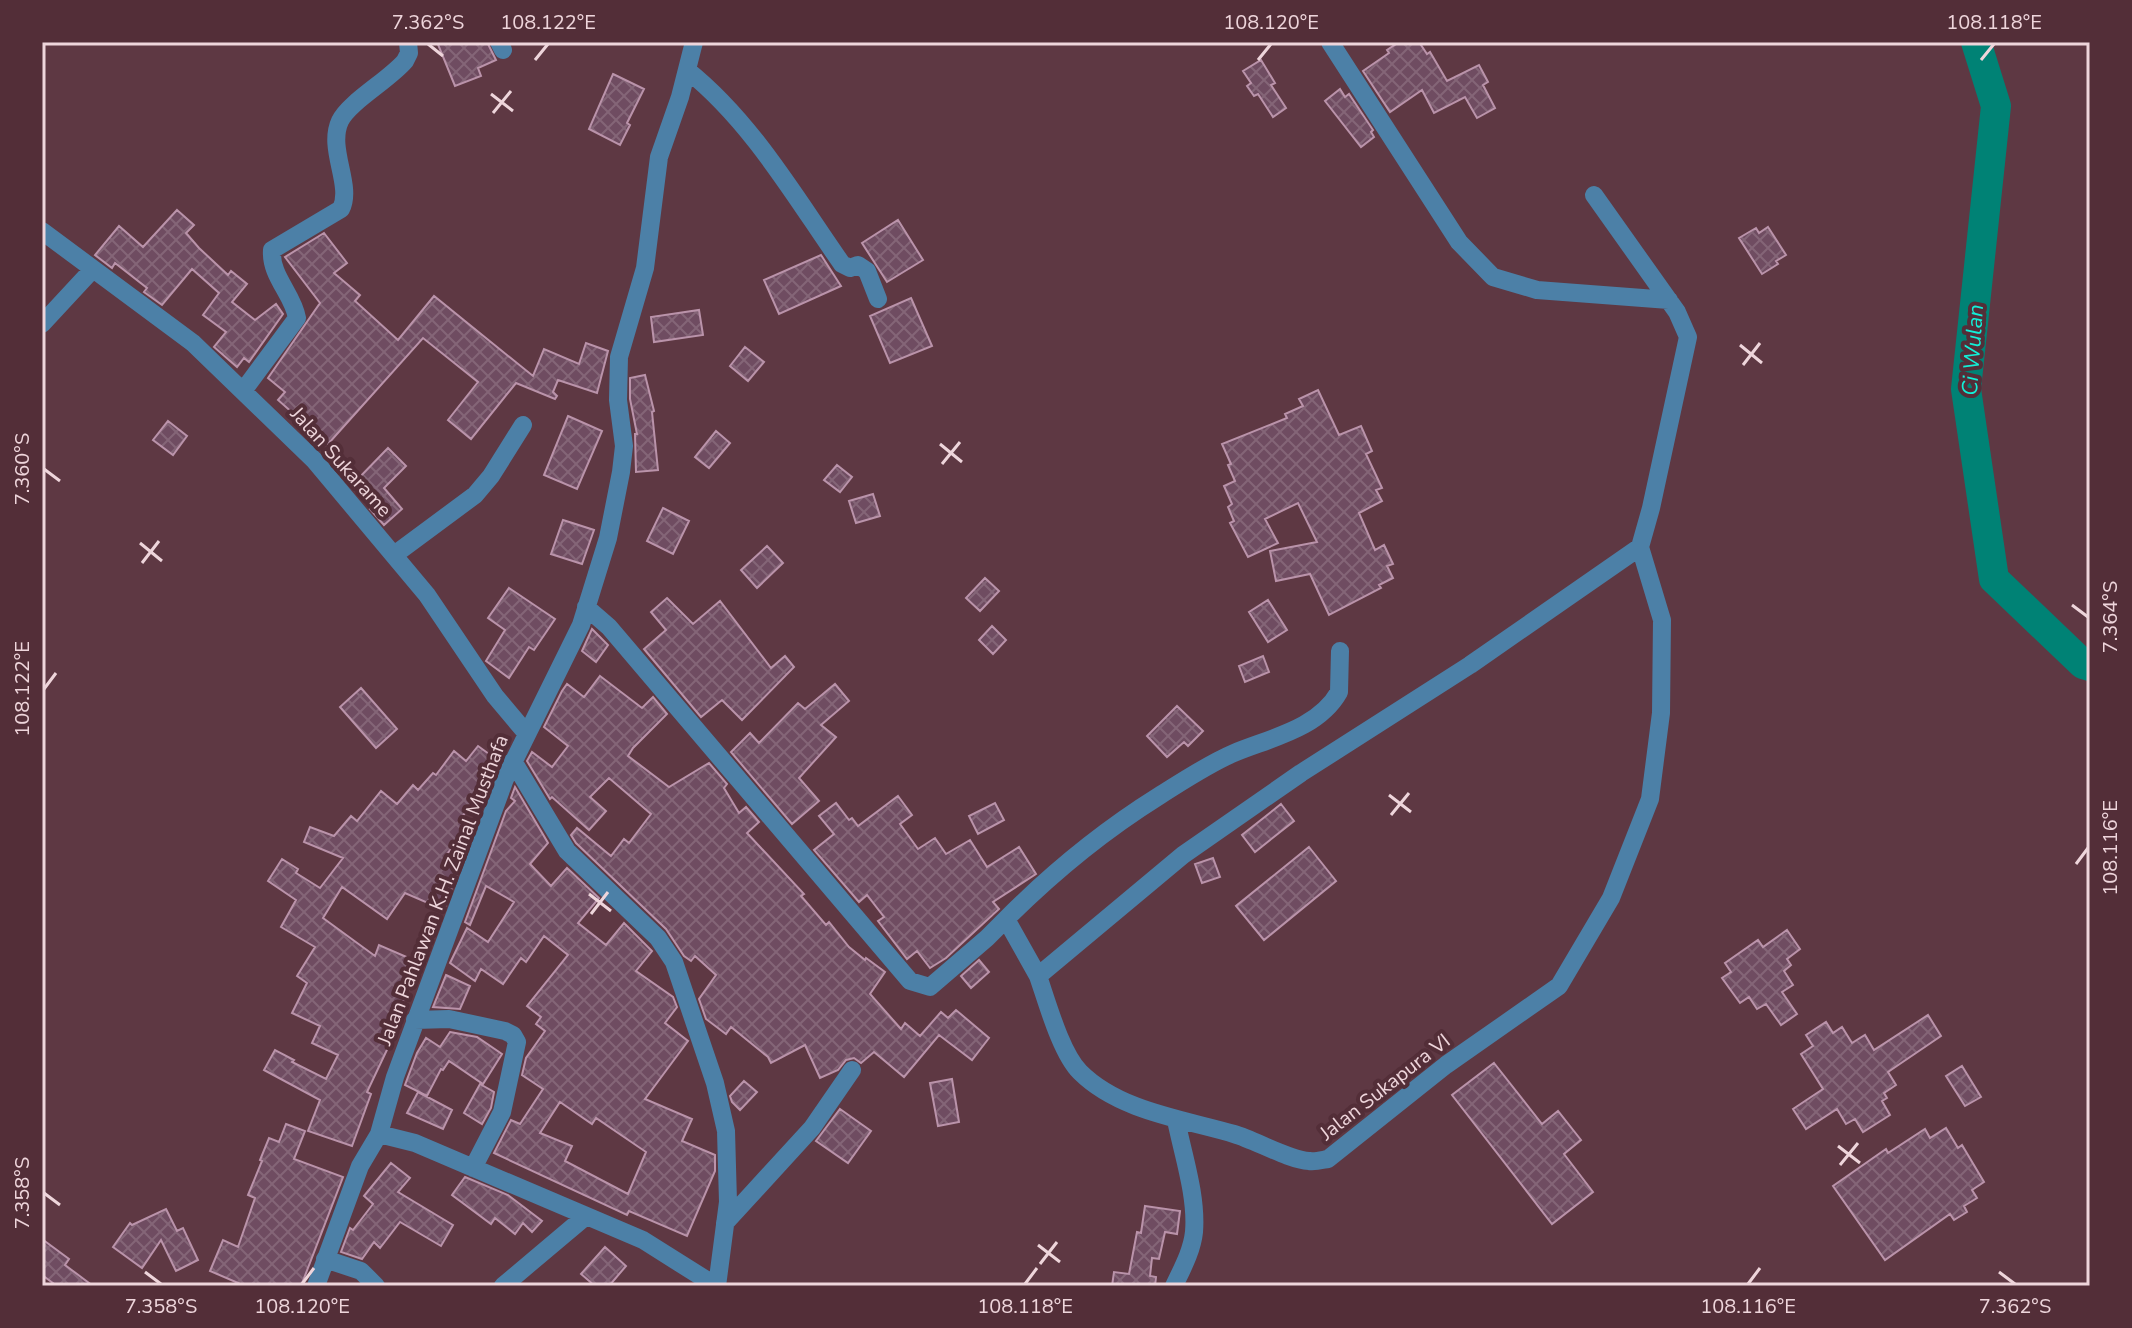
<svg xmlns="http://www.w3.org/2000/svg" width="2132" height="1328" font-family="'Nunito Sans',sans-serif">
<defs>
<pattern id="building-cross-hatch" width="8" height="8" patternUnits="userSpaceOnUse" patternTransform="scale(2)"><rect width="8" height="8" fill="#6f4c61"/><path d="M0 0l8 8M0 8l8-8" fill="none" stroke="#846577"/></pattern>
</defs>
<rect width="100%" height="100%" fill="#5e3843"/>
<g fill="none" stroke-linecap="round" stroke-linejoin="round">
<path stroke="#008275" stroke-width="30" d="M1976,42L1996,106L1966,389L1994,579L2083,664L2090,666"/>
</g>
<path fill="url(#building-cross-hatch)" stroke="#ba93aa" stroke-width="2" fill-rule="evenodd" d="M437,42H487L496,60L478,68L481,76L455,86Z
M1399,42H1419L1427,54L1430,52L1447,81L1479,65L1488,82L1483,85L1495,108L1477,118L1465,97L1434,113L1422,90L1390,112L1363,71L1389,53L1387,50Z
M1261,60L1275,83L1271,85L1286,108L1273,117L1258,94L1254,96L1247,86L1251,83L1243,71Z
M613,74L644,89L627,123L630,125L620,145L589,129Z
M1340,89L1345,97L1349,94L1373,130L1371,132L1374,137L1361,147L1325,101Z
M177,210L194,225L186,233L199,248L228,275L231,271L247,284L232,302L255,320L276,304L283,314L249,362L244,358L237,367L214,347L226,332L203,315L219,293L192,269L162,305L144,292L147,288L115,263L112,268L95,255L119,226L143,247Z
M898,220L923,260L887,282L862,243Z
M1768,227L1786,255L1776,261L1778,264L1762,274L1739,238L1756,228L1759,233Z
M324,233L347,263L334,273L360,295L355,301L398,340L434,296L533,376L544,349L579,364L586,343L608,351L597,393L558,380L553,392L557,396L555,399L516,383L471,439L448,420L478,382L423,338L328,444L278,400L285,392L268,378L320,303L285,257Z
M821,255L841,286L779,314L764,280Z
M911,298L932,346L890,363L870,316Z
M699,310L703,335L654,342L651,317Z
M745,347L764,362L748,381L730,366Z
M645,375L654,411L652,412L658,470L636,472L635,434H637L630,399V378Z
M1318,390L1339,435L1361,426L1372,451L1366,454L1382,488L1376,490L1382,501L1359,513L1375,550L1384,545L1393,564L1387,566L1393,578L1379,585L1381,588L1329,615L1310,574L1276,581L1270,551L1317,542L1298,503L1265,519L1278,543L1248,557L1230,523L1234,521L1228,507L1232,504L1224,486L1235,481L1228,465L1231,464L1222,444L1287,418L1285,414L1303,406L1299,399Z
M568,416L602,431L577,489L544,475Z
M168,421L187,436L173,455L153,440Z
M716,431L730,443L709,468L695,457Z
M388,448L406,466L384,488L402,509L384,525L370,509L376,504L354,483Z
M837,465L852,477L840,492L824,480Z
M873,494L880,516L856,523L849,501Z
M663,508L689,521L673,554L647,541Z
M563,520L594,530L582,564L551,554Z
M767,546L783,563L757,588L741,570Z
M985,578L999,591L980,611L966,598Z
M509,588L555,619L534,650L529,647L509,678L486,661L505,630L488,618Z
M667,598L693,624L720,601L771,668L785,656L794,667L742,720L722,700L701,717L644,649L666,630L651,612Z
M1268,600L1287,630L1268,642L1249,612Z
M992,626L1006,640L993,654L979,640Z
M592,629L608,645L596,662L582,651Z
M1263,656L1269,672L1245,682L1239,666Z
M600,676L642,708L653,697L667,714L633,748L628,756L669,787L709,763L727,784L724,788L739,813L746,807L759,822L747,833L804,894L801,896L826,925L829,922L849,947L865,960L866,958L885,972L870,994L901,1029L905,1023L920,1036L941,1012L948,1018L956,1010L989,1038L972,1060L939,1035L904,1077L874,1052L861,1063L854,1058L846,1060L838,1070L820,1078L805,1045L771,1063L768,1057L731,1027L726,1034L706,1019L699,999L716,975L695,956L691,961L684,956L666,929L576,843L571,835L577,828L611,856L624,839L629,843L651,814L609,778L590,797L606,811L589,830L552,797L550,799L527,761L532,752L552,767L568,746L544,727L562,691L567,684L584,697Z
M835,684L849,701L821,725L836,737L799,778L819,801L792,824L731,752L750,733L759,743L798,703L805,709Z
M361,688L397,729L376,748L340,707Z
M1177,706L1203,731L1188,746L1184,742L1167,757L1147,736Z
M478,746L500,762L492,780L460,819L470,827L447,854L460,865L444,910L405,893L387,919L342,887L323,918L375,956L379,945L418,962V968L404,1000L385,1031L394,1035L367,1092L371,1094L352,1146L308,1131L320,1100L264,1070L275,1050L294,1060L292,1062L326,1079L338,1055L312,1043L320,1026L292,1013L307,983L297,976L315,947L281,927L296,900L268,881L282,859L298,869L296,873L320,888L343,858L304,842L310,827L334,836L351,816L357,821L381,791L397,804L413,785L418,790L433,773L436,775L454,751L466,761Z
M515,787L548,843L530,864L551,886L567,868L599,898L578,923L606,945L624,923L652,951L636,971L673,997L677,1007L665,1023L688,1041L645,1099L692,1119L682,1141L715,1155V1171L687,1236L629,1211L627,1215L494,1153L511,1120L520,1124L543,1089L522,1075L526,1058L545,1031L536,1024L541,1017L527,1006L568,955L544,936L526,962L521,958L503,984L481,969L475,981L450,963L467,928L488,942L514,902L486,886L470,925L465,922L506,811L515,801L511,798ZM560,1102L592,1124L596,1118L646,1152L628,1194L565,1161L572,1146L540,1133Z
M898,796L912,815L900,824L918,849L935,838L946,854L970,840L987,867L1019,847L1036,874L993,902L999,909L946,958L930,968L917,951L907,959L878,921L884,917L867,895L859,902L814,850L834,834L819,816L836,803L849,820L852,818L858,826Z
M995,803L1004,820L978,834L969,816Z
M1281,804L1294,821L1255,852L1242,835Z
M1309,847L1336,881L1264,940L1236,906Z
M1213,858L1220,877L1202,883L1195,864Z
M1787,930L1800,949L1787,959L1791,965L1784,971L1793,985L1782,992L1797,1014L1781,1025L1766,1004L1757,1009L1749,997L1740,1003L1722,978L1731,972L1725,963L1758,940L1763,947Z
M979,960L989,972L971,988L961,976Z
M446,975L470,986L460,1009L433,1007Z
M1928,1015L1941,1036L1888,1072L1896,1085L1884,1093L1887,1098L1882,1101L1890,1115L1863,1132L1855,1119L1846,1124L1837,1109L1806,1129L1793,1109L1823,1089L1801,1054L1813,1046L1806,1035L1826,1022L1833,1033L1842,1027L1852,1043L1865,1035L1874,1050Z
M450,1032L477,1037L502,1054L483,1084L449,1061L443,1070L441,1069L427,1096L405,1085L417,1053L426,1038L440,1047Z
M1494,1063L1542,1124L1558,1111L1581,1140L1564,1154L1593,1192L1552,1224L1452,1095Z
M1962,1066L1981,1097L1965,1106L1946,1076Z
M952,1079L959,1122L938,1126L930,1083Z
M744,1081L757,1092L740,1110L732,1102L730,1096Z
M480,1084L494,1092L491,1108L482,1124L464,1113Z
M418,1092L452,1110L443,1129L407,1113Z
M840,1109L871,1131L848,1163L816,1141Z
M286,1124L305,1131L294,1159L343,1177L301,1286H245L210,1271L223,1240L238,1247L255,1198L248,1195L262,1161L260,1160L269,1138L279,1142Z
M1946,1128L1958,1148L1962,1145L1984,1182L1972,1190L1977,1198L1964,1206L1967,1212L1954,1220L1950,1214L1885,1260L1833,1186L1886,1149L1888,1153L1925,1129L1930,1138Z
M391,1163L410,1178L398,1192L453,1225L441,1246L400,1222L380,1248L374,1242L362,1259L341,1252L350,1228L353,1230L373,1204L364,1196Z
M465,1177L508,1195L542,1221L532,1232L523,1223L515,1234L495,1218L491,1224L452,1195Z
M1145,1206L1180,1211L1177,1234L1165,1232L1159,1259L1152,1258L1150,1276L1156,1277L1155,1286H1112L1114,1272L1129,1274L1137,1232L1141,1233Z
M166,1209L177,1231L183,1228L198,1260L176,1271L161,1240L142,1268L113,1247L130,1223L132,1225Z
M42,1239L69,1259L65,1265L93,1286H57L42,1275Z
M605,1247L626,1266L609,1286H595L581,1274Z"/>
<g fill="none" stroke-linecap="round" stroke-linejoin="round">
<path stroke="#4c80a7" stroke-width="18" d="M499,42L503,50
M1330,42L1459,242L1493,277L1537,290L1669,300
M687,70C752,122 795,197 842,264L850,268L858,265L867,271L878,299
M42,231L193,343L314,460L427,595L495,696L527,734
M42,324L93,269
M243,391L297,318C293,294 270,276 272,250L341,209C353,185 327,149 340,121C349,102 389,80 405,61L409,53L408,42
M394,555L475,495L491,476L523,425
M586,607L609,627L910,981L930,987L987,938L1006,919L1038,976L1183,855L1301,773L1470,665L1640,547L1651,508L1688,337L1677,312L1594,195
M513,761L567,851L658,938L674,962L715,1083L726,1131L728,1202L717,1286
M1006,919C1053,872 1103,831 1159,796C1183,781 1208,764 1234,753C1270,738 1318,729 1339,692L1340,651
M1038,976C1047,1002 1061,1053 1080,1072C1119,1111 1183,1119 1234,1134C1255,1140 1289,1160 1309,1161C1315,1162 1322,1160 1328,1159L1446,1065L1559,986L1611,898L1650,799L1661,713L1662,620L1640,547
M415,1020L449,1019L505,1031L513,1035L517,1042L502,1112L473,1168
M379,1134L415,1143L643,1240L716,1286
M725,1223L812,1128L852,1070
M325,1259L361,1271L376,1286
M316,1286L360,1166L379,1134L395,1077L505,779L581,625L608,538L621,472L624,446L618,400L619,357L645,268L659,157L680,97L694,42
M503,1286L586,1216
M1174,1286C1182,1269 1192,1251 1194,1232C1197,1196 1183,1155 1176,1120"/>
</g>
<path fill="none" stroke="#eed5db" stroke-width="3" d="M428,44L443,56M535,60L548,44M1258,60L1271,44M1981,60L1994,44M491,94L513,111M493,113L511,91M1740,345L1762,363M1743,365L1760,343M940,444L962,462M942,464L960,442M44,469L60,481M140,543L162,561M142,563L159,541M2072,605L2088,617M44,689L56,673M1389,795L1411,812M1391,815L1409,793M2076,864L2088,848M589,894L611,911M591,914L608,892M1838,1146L1860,1163M1840,1165L1858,1143M44,1193L60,1205M1038,1245L1060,1262M1040,1264L1057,1242M145,1272L161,1284M1999,1272L2015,1284M302,1284L314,1268M1025,1284L1037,1268M1748,1284L1760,1268"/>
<g text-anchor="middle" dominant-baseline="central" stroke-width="8" stroke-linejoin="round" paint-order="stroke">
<g font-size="20" fill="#eed5db" stroke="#532e38">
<text transform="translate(341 462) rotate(48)">Jalan Sukarame</text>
<text transform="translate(443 890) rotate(-69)">Jalan Pahlawan K.H. Zainal Musthafa</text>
<text transform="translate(1385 1087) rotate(-38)">Jalan Sukapura VI</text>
</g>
<g font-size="22" font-style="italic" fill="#12f0d8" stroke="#532e38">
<text transform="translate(1973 350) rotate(-86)">Ci Wulan</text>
</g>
</g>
<rect width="2132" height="1328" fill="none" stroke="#532e38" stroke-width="88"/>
<rect x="44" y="44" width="2044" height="1240" fill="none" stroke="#eed5db" stroke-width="3"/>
<g font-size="20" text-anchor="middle" fill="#eed5db">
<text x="428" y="29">7.362°S</text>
<text x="548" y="29">108.122°E</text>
<text x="1271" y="29">108.120°E</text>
<text x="1994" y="29">108.118°E</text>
<text transform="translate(22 469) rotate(-90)" y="7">7.360°S</text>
<text transform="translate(2110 617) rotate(-90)" y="7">7.364°S</text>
<text transform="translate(22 689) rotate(-90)" y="7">108.122°E</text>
<text transform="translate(2110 848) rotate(-90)" y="7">108.116°E</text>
<text transform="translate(22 1193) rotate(-90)" y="7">7.358°S</text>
<text x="161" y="1313">7.358°S</text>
<text x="302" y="1313">108.120°E</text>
<text x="1025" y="1313">108.118°E</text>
<text x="1748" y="1313">108.116°E</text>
<text x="2015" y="1313">7.362°S</text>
</g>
</svg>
